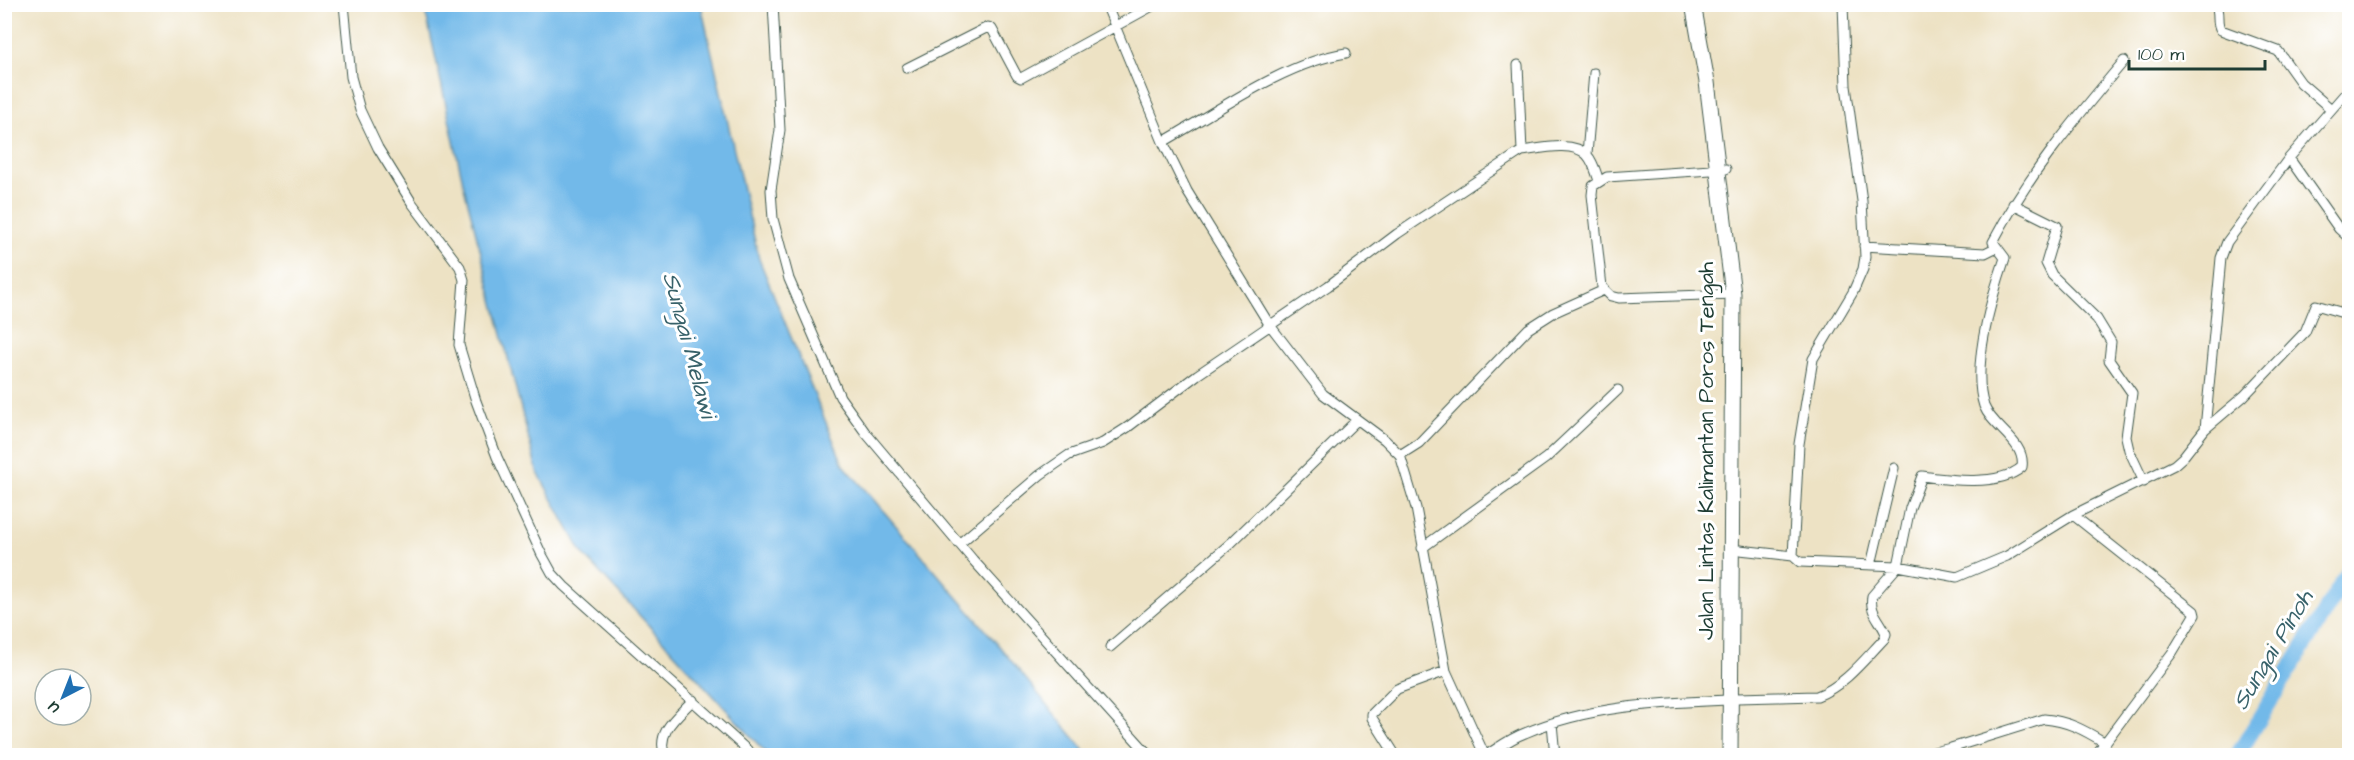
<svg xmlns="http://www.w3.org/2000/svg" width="2354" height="760" font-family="'Architects Daughter',sans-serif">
<rect width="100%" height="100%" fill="#fff"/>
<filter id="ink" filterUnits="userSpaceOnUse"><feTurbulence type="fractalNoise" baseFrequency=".0167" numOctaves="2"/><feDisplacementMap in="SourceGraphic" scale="12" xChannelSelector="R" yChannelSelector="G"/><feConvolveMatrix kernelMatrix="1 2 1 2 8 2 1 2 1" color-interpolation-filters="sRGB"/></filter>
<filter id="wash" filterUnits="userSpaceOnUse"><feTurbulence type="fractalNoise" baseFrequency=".008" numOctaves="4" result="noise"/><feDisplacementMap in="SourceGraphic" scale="24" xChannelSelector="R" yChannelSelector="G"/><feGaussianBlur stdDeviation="1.35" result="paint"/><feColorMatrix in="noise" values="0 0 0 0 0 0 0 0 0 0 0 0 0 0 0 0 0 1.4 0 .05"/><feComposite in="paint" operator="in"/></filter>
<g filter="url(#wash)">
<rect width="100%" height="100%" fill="#ede2c4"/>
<path fill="#72b9e9" stroke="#487b8e" stroke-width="1.5" d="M424,5H701L759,259L843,464L995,641L1088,755H768L582,553L537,471L464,187Z"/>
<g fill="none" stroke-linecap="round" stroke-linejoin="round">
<path stroke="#72b9e9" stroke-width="16" d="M2237,756L2350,570"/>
</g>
</g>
<g filter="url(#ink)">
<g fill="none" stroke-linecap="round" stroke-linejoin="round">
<defs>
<path id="minor" d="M344,4L351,77L360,110L378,148L412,203L460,267L464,280L459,345L476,401L497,457L541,553L552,573L564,586L754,756
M773,4L780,130L771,190L773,219L789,279L840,397L865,432L973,560L1150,756
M1106,4L1163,142L1187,191L1269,324L1323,394L1385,440L1400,455L1416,508L1446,671L1485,756
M1843,4L1846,86L1862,201L1865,257L1863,269L1853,292L1813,359L1799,444L1793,556L1800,562L1898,566L1957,577L2007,556L2073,515L2174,465L2183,457L2205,429L2221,258L2227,242L2289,158L2350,88
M2215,4C2221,13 2215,22 2221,30L2278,51L2301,83L2331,109
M1518,65L1522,151
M907,68L988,27L992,29L1017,76L1021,78L1156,4
M1163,142C1216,112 1286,62 1346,53
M1587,154L1594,73
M2289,158L2339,229L2350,239
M1726,169L1607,177L1593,186L1592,195L1602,287L1611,296L1619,298L1733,294
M2013,204L2057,226L2046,263L2052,275L2097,319L2111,342L2109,360L2132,393L2126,437L2129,450L2144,482
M1864,246L1985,253L1995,248
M2205,429L2244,396L2305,332L2316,305L2350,315
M1400,455L1419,443L1528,329L1553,313L1604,290
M2073,515L2194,611L2195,615L2172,653L2095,756
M959,544L1040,475L1069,455L1103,443L1128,427L1197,375L1328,286L1397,234L1517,154L1522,151C1539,149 1573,140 1587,155C1593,161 1596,172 1599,181
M1422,548L1546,458L1618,390
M1740,550L1793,556
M1871,565L1894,468
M1110,647L1231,543L1357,420
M1737,698L1817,696C1844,686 1864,660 1884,639L1886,634C1881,620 1869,613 1872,596L1898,566L1910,508L1922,476C1949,480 1999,487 2022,467C2026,442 1992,427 1984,406C1971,367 1992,296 2005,258L1993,242C2028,175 2075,119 2124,61
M1552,723L1555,756
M665,756C655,732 678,716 693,700
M1396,756L1372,718V714L1397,689L1446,671
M1485,756C1498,748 1511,738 1525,733C1591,705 1660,703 1730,700
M1917,756L1951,748L2044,719C2068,721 2084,730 2104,742
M2348,756L2350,753"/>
<path id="primary" d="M1693,4L1707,82L1733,294L1730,756"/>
</defs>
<use href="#minor" stroke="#3e564a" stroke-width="11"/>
<use href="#primary" stroke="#3e564a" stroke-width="17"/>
<use href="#minor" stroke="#fff" stroke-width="9"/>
<use href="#primary" stroke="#fff" stroke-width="15"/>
</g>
</g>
<g text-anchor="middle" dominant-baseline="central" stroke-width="6" stroke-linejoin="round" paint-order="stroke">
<g font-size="22" fill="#1f3d34" stroke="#fff">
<text transform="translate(1706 451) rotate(-90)">Jalan Lintas Kalimantan Poros Tengah</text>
</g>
<g font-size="24" font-style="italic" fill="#38626a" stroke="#fff">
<text transform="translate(689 345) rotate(75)">Sungai Melawi</text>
<text transform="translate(2273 650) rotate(-59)">Sungai Pinoh</text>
</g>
</g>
<rect width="2354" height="760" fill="none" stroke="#fff" stroke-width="24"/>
<g transform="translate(63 697) rotate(222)"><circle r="28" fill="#ffffff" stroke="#a5b1ae" stroke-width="1.5"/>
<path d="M0-4.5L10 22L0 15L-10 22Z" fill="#1f6fb2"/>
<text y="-9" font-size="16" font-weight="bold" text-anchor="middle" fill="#1f3d34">U</text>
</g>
<path d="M2129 60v9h136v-9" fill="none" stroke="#1f3d34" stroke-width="3"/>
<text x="2138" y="60" font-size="18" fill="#1f3d34" stroke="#ffffff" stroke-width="4.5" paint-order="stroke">100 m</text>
</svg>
